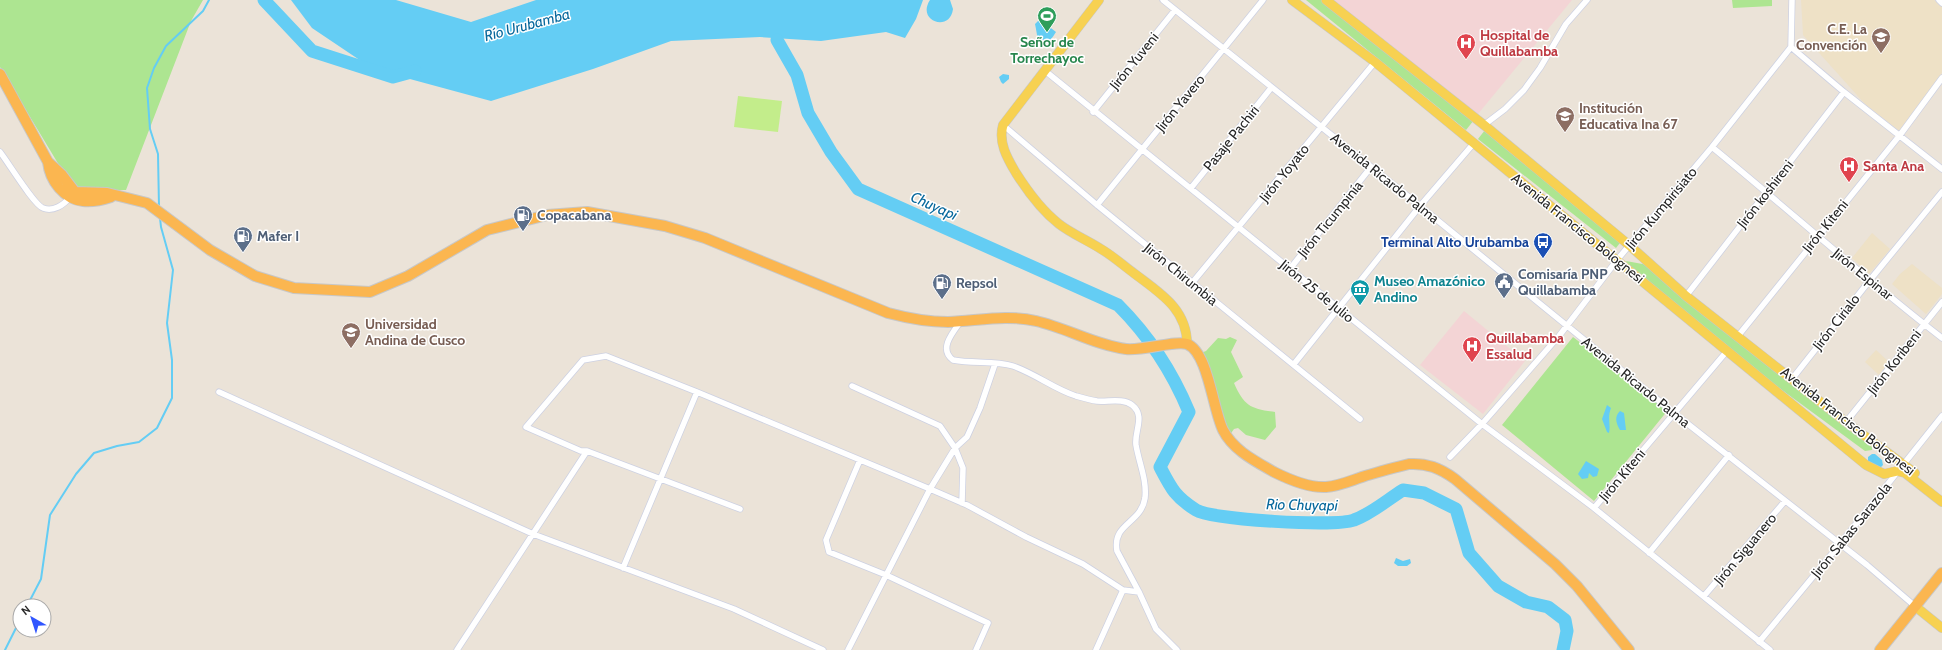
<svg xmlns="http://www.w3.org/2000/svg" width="1942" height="650" font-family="Cabin,sans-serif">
<rect width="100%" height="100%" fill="#ebe3d8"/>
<path fill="#eee1c6" d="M1801,0H1934L1942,6V73L1899,131L1865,104L1803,35Z
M1872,233L1890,249L1869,274L1852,258Z
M1912,264L1942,288V294L1926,314L1892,284L1900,274Z
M1876,350L1889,362L1879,375L1865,362Z"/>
<path fill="#f3d4d5" d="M1332,0H1572L1478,114Z
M1464,311L1525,361L1483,414L1420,365Z"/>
<path fill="#ade591" d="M0,0H203L191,21L126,190H74L0,67Z
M1306,0H1325L1474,120L1466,130Z
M1732,0H1772V6L1733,8Z
M1485,130L1623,239L1616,248L1478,139Z
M1626,261L1648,265L1872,442V450L1865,451L1676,312L1631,273Z
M1230,337L1237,340L1231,352L1243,377L1234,383C1244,406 1251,409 1275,412L1276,427L1265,440L1246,435L1238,428L1234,429L1229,436L1226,423L1220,413L1198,354L1206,351L1218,338L1226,339Z
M1573,337L1668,410L1594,501L1502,425Z"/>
<path fill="#c3ed8b" d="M738,96L782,101L778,132L734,127Z"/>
<path fill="#64cdf4" d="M291,0H396L471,22L536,0H923L916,19L905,38L886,32L821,41L760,37L671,41L593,69L491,101L373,69L312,28Z
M930,0H950L953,9C950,33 916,21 930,0Z
M1038,21H1042L1056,32C1052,38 1047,47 1039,44C1038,42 1036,28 1035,24Z
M1003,74L1009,75V79L1003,84L1001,82L999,77Z
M1607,405L1611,408C1607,418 1611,424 1609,433L1607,432L1602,419Z
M1620,411L1624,413L1626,430H1620C1616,423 1614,417 1620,411Z
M1872,454H1875L1882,460L1883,465L1879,469L1868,462V457Z
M1586,461L1599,469L1597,476L1593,477L1589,473L1588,478L1582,479L1578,474Z
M1396,558L1403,561L1410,559L1411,563L1407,566H1398L1394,563Z"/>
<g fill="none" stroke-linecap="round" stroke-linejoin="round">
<path stroke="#64cdf4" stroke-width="2" d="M159,207L158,154L150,129L147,88L154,68L166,46L203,11L209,0
M27,606L41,579L50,515L76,474L94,453L117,446L139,442L157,428L172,398V360L167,323L173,270L161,227L160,218
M5,650L20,620"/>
<path stroke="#64cdf4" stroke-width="13" d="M264,0L312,51L393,77L415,71
M777,40L797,75L808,113L831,152L858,189L1118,305C1149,336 1172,371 1189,412L1160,467C1171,488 1175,497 1196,510C1212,520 1336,527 1354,520C1371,514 1387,500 1403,490L1424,493L1456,509L1469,553L1498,586L1526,602L1548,607L1565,620L1567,631L1563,650"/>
<defs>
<path id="minor" d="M1163,0L1420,206L1674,413L1867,565L1916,607
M1939,0L1942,3
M1791,47L1844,92L1942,169
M1044,70L1482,424L1594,508L1770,650
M1093,112L1175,10
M1003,125L1097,205L1360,419
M1484,125L1505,109L1524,90L1540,68L1566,24L1587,0
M1712,147C1789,210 1863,277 1942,338
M0,152C8,162 34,205 43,208C53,212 64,205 70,197
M1191,188L1271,88
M1097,205L1263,0
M1289,270L1371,167
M1192,283L1375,62
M1686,296L1844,92
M961,321C953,332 938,349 953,360C973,364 995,360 1013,366C1036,374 1054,389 1076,396C1083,398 1090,400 1097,401C1108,402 1123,398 1132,405C1146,416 1134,431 1136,445C1139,463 1147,480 1145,498C1141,524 1112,523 1117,551L1139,592L1156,629L1177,650
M1738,336L1900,135L1942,78
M1294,364L1420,206L1474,143
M1792,379L1870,280L1942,192
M852,386L940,426L955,448L963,468L962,503
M219,392L533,534L734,609L823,650
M1846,422L1942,302
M587,451H581L526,427L583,360L606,356L697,392L930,489L967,505L1026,537L1083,564L1123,590L1139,592
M1450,457L1482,424L1559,336L1617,260L1712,147L1791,47L1792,0
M860,460L826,540L829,552L886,575L988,623L976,650
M1594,508L1727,351
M1649,553L1729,455
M623,568L697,392
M1704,596L1785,501
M1759,642L1840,544L1942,416
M457,650L587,451L740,509
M848,650L930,489L955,448L967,437L980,408L995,364
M1096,650L1123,590"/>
<path id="primary" d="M1099,0L1003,125C998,142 1007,158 1016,173C1028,192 1041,210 1059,224C1072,234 1087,240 1101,249C1113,256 1124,266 1135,274C1160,293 1187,309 1187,344
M1292,0L1375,62L1866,465L1884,474L1897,471L1905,473L1942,502
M1326,0L1484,125L1629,245L1686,296L1846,422L1915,473
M1916,607L1942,628"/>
<path id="trunk" d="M0,74L48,162L62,175L75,192L107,193L147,203L210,250L255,276L294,288L370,292L408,276L487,230L547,215L587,212L665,226L705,238L888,313C907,318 927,322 948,322C977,321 1007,314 1036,321C1067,328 1095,345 1126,349C1143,351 1176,340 1187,344C1208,352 1213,410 1223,430C1233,450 1255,461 1274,472C1290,480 1309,488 1326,487C1339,486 1350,481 1362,477C1377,472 1393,468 1409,464C1427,463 1440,468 1455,479L1555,564L1577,586L1629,650
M48,162C50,181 64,199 83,201C92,202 102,200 111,197
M1880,650L1942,573"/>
</defs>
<use href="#minor" stroke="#cdd1e2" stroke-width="7"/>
<use href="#primary" stroke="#c7c7c7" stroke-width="10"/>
<use href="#trunk" stroke="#c7c7c7" stroke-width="12"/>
<use href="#minor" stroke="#fff" stroke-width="5.5"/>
<use href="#primary" stroke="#f7d151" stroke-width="9"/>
<use href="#trunk" stroke="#fbb650" stroke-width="10"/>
</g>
<defs>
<symbol id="stadium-pin" viewBox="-11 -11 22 30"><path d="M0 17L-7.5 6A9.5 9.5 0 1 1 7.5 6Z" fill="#2e9e5b" stroke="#fff"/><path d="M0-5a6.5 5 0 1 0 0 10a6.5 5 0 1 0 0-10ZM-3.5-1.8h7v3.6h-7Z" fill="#fff"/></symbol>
<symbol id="school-pin" viewBox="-11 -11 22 30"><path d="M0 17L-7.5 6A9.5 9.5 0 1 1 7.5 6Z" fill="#8d6e63" stroke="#fff"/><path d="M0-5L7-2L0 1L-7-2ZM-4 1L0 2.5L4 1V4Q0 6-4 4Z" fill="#fff"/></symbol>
<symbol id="hospital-pin" viewBox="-11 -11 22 30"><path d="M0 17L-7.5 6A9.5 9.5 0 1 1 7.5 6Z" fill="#e0444e" stroke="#fff"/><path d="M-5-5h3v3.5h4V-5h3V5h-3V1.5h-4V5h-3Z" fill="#fff"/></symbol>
<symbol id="fuel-pin" viewBox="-11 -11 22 30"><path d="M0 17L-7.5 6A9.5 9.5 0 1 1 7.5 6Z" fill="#5c6f8a" stroke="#fff"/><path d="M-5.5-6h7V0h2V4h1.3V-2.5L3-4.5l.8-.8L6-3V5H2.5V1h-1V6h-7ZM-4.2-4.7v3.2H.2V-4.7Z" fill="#fff"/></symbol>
<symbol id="bus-pin" viewBox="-11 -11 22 30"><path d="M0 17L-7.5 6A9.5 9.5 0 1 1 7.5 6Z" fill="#1a4fb4" stroke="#fff"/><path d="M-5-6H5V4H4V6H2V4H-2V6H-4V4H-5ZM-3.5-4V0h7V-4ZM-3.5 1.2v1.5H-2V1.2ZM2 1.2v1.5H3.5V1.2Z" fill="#fff"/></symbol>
<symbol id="civic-pin" viewBox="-11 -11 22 30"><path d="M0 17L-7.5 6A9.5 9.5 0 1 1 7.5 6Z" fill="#5c6f8a" stroke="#fff"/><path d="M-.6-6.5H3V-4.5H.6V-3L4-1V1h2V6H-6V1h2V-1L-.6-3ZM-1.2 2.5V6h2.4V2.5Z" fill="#fff"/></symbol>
<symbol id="museum-pin" viewBox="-11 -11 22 30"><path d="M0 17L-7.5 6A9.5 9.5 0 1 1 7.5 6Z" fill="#0f9aa8" stroke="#fff"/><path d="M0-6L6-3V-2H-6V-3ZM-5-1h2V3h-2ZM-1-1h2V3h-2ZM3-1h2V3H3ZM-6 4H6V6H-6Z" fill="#fff"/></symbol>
<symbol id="university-pin" viewBox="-11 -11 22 30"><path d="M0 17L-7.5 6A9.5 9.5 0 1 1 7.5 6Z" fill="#8d6e63" stroke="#fff"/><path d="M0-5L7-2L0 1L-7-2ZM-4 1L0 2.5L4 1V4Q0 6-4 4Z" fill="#fff"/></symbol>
</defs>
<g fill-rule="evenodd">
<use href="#stadium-pin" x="1036" y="5" width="22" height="30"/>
<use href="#school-pin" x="1870" y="26" width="22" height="30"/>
<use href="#hospital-pin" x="1455" y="32" width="22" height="30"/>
<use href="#school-pin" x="1554" y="105" width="22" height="30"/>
<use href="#hospital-pin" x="1838" y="155" width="22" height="30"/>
<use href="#fuel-pin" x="512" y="204" width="22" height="30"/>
<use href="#fuel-pin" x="232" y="225" width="22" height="30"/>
<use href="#bus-pin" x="1532" y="231" width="22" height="30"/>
<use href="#civic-pin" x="1493" y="271" width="22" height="30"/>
<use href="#fuel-pin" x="931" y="272" width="22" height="30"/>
<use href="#museum-pin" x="1349" y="278" width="22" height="30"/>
<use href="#university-pin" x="340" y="321" width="22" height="30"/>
<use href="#hospital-pin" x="1461" y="335" width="22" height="30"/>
</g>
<g text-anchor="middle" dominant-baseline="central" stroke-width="3" stroke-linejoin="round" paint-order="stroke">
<g font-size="14" font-weight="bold" fill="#785e54" stroke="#fff" text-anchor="start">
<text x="1867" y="29" text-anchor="end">C.E. La<tspan x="1867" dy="16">Convención</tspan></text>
<text x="1579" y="108">Institución<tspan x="1579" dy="16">Educativa Ina 67</tspan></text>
<text x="365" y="324">Universidad<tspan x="365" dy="16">Andina de Cusco</tspan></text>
</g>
<g font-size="14" font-weight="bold" fill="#be3a42" stroke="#fff" text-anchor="start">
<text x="1480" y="35">Hospital de<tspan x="1480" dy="16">Quillabamba</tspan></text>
<text x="1863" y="166">Santa Ana</text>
<text x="1486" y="338">Quillabamba<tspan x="1486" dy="16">Essalud</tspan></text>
</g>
<g font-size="14" font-weight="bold" fill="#27864d" stroke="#fff">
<text x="1047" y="42">Señor de<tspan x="1047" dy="16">Torrechayoc</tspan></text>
</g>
<g font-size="14" fill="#272727" stroke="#fff">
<text transform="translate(1134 61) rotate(-51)">Jirón Yuveni</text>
<text transform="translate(1180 103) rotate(-51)">Jirón Yavero</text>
<text transform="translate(1231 138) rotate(-51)">Pasaje Pachiri</text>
<text transform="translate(1284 173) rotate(-51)">Jirón Yoyato</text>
<text transform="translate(1385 178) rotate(39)">Avenida Ricardo Palma</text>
<text transform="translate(1765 194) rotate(-52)">Jirón koshireni</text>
<text transform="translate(1661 208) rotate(-50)">Jirón Kumpirisiato</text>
<text transform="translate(1330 219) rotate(-51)">Jirón Ticumpinía</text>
<text transform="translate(1825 226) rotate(-51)">Jirón Kiteni</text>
<text transform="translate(1578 228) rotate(39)">Avenida Francisco Bolognesi</text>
<text transform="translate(1181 274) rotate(39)">Jirón Chirumbia</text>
<text transform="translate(1863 274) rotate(39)">Jirón Espinar</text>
<text transform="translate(1317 291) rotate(39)">Jirón 25 de Julio</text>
<text transform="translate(1836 322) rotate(-52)">Jirón Cirialo</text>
<text transform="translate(1894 362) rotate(-52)">Jirón Koribeni</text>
<text transform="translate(1636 382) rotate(39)">Avenida Ricardo Palma</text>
<text transform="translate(1848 421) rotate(38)">Avenida Francisco Bolognesi</text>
<text transform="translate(1622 475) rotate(-50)">Jirón Kiteni</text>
<text transform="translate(1851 530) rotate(-51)">Jirón Sabas Sarazola</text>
<text transform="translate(1745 549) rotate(-50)">Jirón Siguanero</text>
</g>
<g font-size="14" font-weight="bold" fill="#4e5e75" stroke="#fff" text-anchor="start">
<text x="537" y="215">Copacabana</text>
<text x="257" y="236">Mafer I</text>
<text x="1518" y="274">Comisaría PNP<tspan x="1518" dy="16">Quillabamba</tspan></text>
<text x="956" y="283">Repsol</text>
</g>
<g font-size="14" font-weight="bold" fill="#164399" stroke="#fff" text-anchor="end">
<text x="1529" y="242">Terminal Alto Urubamba</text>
</g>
<g font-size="14" font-weight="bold" fill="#0d838f" stroke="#fff" text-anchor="start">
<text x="1374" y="281">Museo Amazónico<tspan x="1374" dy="16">Andino</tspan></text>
</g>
<g font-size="15" font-style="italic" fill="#07689c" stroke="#fff">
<text transform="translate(527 25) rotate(-15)">Río Urubamba</text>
<text transform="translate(934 206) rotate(24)">Chuyapi</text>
<text transform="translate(1302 505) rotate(1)">Rio Chuyapi</text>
</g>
</g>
<g transform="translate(32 618) rotate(321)"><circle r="19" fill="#ffffff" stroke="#a9a9a9"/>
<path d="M0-3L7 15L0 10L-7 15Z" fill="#3156ff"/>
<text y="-6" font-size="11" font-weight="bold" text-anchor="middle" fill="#272727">N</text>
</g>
</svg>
